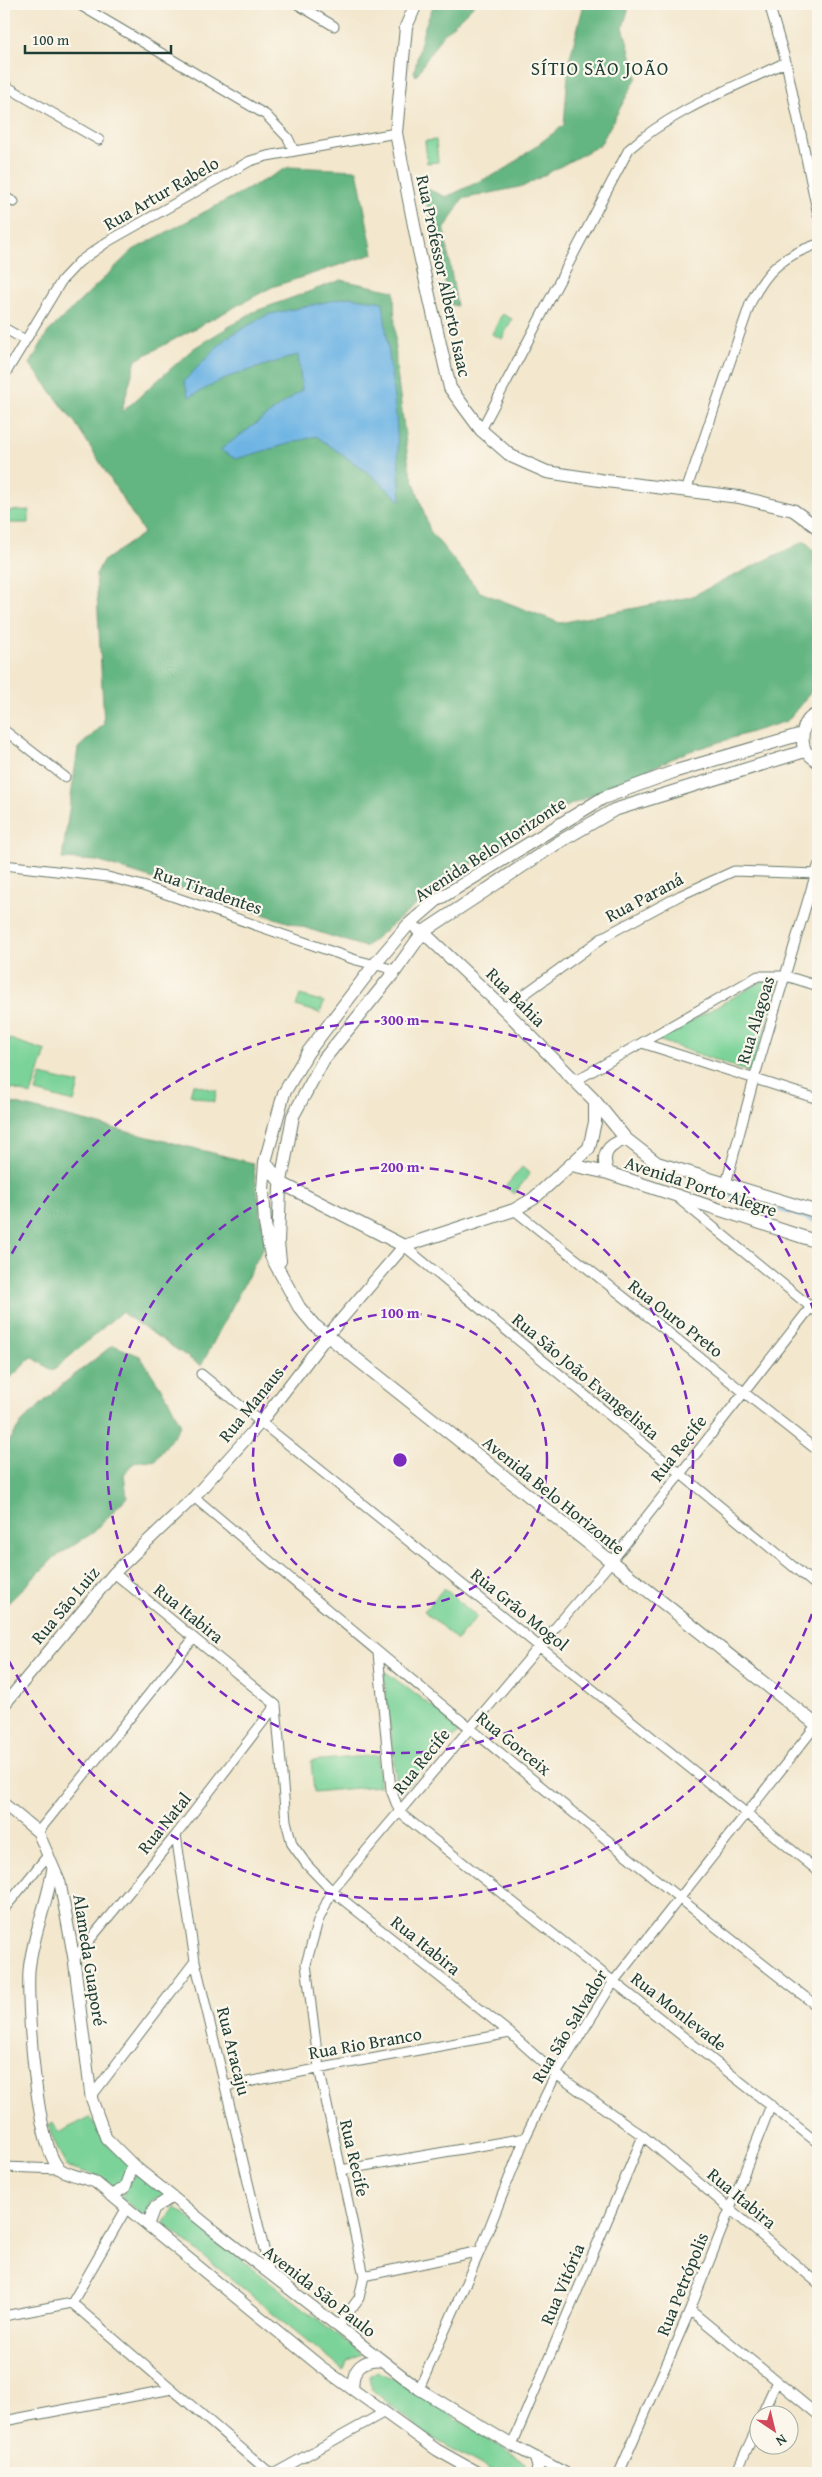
<svg xmlns="http://www.w3.org/2000/svg" width="822" height="2477" font-family="'Gentium Book Plus',serif">
<rect width="100%" height="100%" fill="#fbf7ec"/>
<filter id="ink" filterUnits="userSpaceOnUse"><feTurbulence type="fractalNoise" baseFrequency=".02" numOctaves="2"/><feDisplacementMap in="SourceGraphic" scale="10" xChannelSelector="R" yChannelSelector="G"/><feConvolveMatrix kernelMatrix="1 2 1 2 8 2 1 2 1" color-interpolation-filters="sRGB"/></filter>
<filter id="wash" filterUnits="userSpaceOnUse"><feTurbulence type="fractalNoise" baseFrequency=".0096" numOctaves="4" result="noise"/><feDisplacementMap in="SourceGraphic" scale="20" xChannelSelector="R" yChannelSelector="G"/><feGaussianBlur stdDeviation="1.12" result="paint"/><feColorMatrix in="noise" values="0 0 0 0 0 0 0 0 0 0 0 0 0 0 0 0 0 1.4 0 .05"/><feComposite in="paint" operator="in"/></filter>
<g filter="url(#wash)">
<rect width="100%" height="100%" fill="#f3e7cd"/>
<path fill="#7bd399" stroke="#4d8866" d="M436,140L438,162L427,163L425,141Z
M502,314L512,319L502,339L492,334Z
M29,510V523H5V511Z
M762,981L779,982L752,1073L658,1040Z
M300,995L324,1002L320,1013L296,1006Z
M4,1037L46,1051L31,1095L4,1086Z
M41,1075L79,1084L74,1102L36,1092Z
M193,1084L217,1091L214,1102L190,1095Z
M522,1167L530,1174L514,1194L505,1187Z
M444,1588L477,1617L457,1640L424,1611Z
M383,1670L462,1729L398,1795Z
M378,1755L379,1786L314,1792L311,1761Z
M90,2117L108,2145L128,2164L124,2180L116,2186L110,2185L104,2178L66,2166L51,2134L49,2125L53,2122L58,2133Z
M136,2172L165,2194L151,2201L146,2218L121,2197Z
M175,2207L362,2354L348,2360L343,2370L164,2224Z
M378,2371L397,2380L526,2463V2473H496L427,2435L371,2389L369,2376Z"/>
<path fill="#64b581" stroke="#42795a" d="M434,4H475L440,38L416,76L414,72L424,29Z
M580,4H630L623,27L637,77L600,145L524,186L462,199L444,230L457,306L450,304L423,187L446,197L504,170L564,125L569,61L583,8Z
M289,167L357,170L373,254L272,287L136,360L121,413L194,348L253,312L341,280L394,291L396,365L409,467L430,531L480,592L560,623L690,597L805,541L818,556V651L811,692L787,721L687,752L559,810L448,879L365,947L97,861L62,859L78,748L104,724L96,575L102,562L144,533L76,424L30,364L48,332L133,250Z
M4,1101L253,1163L265,1244L201,1366L121,1312L53,1371L32,1357L4,1384Z
M113,1345L140,1356L168,1399L181,1425L155,1461C139,1459 132,1461 124,1475L127,1497L94,1532L54,1558L4,1607V1449L22,1422L64,1383Z"/>
<path fill="#6db4e4" stroke="#46788c" d="M348,297L383,302L396,416L401,501L370,474L316,436L236,459L220,450L302,390L298,355L228,377L189,397L184,381L226,338L267,315Z"/>
<g fill="none" stroke-linecap="round" stroke-linejoin="round">
<path stroke="#6db4e4" stroke-width="3" d="M694,1183L818,1222"/>
</g>
</g>
<g filter="url(#ink)">
<g fill="none" stroke-linecap="round" stroke-linejoin="round">
<defs>
<path id="minor" d="M78,4L266,115L288,138L294,151
M297,4L334,26
M769,4L786,62L818,215
M4,85L99,140
M4,197L14,202
M4,328L25,340
M4,376L62,280L79,262L107,242L250,161L267,156L396,133
M481,430L629,149C673,110 733,88 786,62
M686,491L750,304C766,270 783,256 818,244
M4,730L65,777
M4,865L108,877L143,886L356,960L396,970
M504,1009L605,936L681,895L734,871L818,874
M642,1043L818,1099
M575,1081L758,976H786L818,986
M726,1184L754,1079L818,866
M679,1199L818,1313
M514,1210L818,1451
M404,1246L818,1587
M201,1374L818,1871
M194,1497C399,1671 606,1843 818,2007
M114,1573L276,1705L286,1821L292,1844L307,1865L332,1891L510,2033L556,2074L643,2136L818,2283
M378,1653L391,1790L400,1813
M400,1813L818,2143
M38,1832L194,1638
M176,1835L195,1961L270,2274
M4,1909L49,1854
M74,1959L176,1835L276,1705
M226,2086L510,2033
M91,2097L195,1961
M4,2167L60,2169
M341,2170L525,2138
M364,2276L480,2251
M72,2303L270,2473
M690,2310L818,2415
M4,2316L72,2303L126,2209
M338,2327L359,2298L364,2276L319,2068L306,1964L318,1921L332,1891L611,1562L818,1298
M419,2389L480,2251L525,2138L556,2074L614,1981L818,1723
M762,2414L777,2381
M4,2421L172,2389
M512,2445L643,2136
M275,2473L383,2413
M619,2473L690,2310L771,2105
M736,2473L760,2421"/>
<path id="tertiary" d="M4,1705L114,1573L194,1497L261,1422L327,1336L404,1246
M4,1804L38,1832L60,1883L74,1959L91,2097L106,2138L133,2165L212,2229L419,2389L512,2445L565,2473
M53,1867C48,1903 32,1936 29,1971C27,2005 36,2149 60,2169C66,2174 87,2179 95,2182L320,2366L437,2450L478,2473
M111,2196L125,2187L133,2165
M148,2224L154,2208L172,2197
M353,2388C352,2369 362,2359 381,2360
M535,2457L538,2467L537,2473"/>
<path id="secondary" d="M416,4L406,27L396,133L419,251L450,388L481,430L511,456L547,472L606,481L739,497L793,510L818,528
M818,714C802,719 800,738 805,751L818,762
M802,734L676,771L603,798L437,900L408,925L375,964L308,1052L284,1093L265,1162L263,1190L265,1224L271,1256L299,1307L314,1325L818,1726
M417,929L423,932L500,1005L595,1101L626,1139L657,1163L818,1212
M265,1162L281,1183L404,1246L514,1210L533,1199L589,1148L595,1122V1101
M571,1165L608,1173L818,1242
M608,1173C600,1154 608,1145 626,1139
M280,1261L278,1243L280,1187L293,1116L324,1059L396,970L423,932L556,844L614,810L805,751"/>
</defs>
<use href="#minor" stroke="#69786a" stroke-width="11"/>
<use href="#tertiary" stroke="#69786a" stroke-width="13"/>
<use href="#secondary" stroke="#69786a" stroke-width="14"/>
<use href="#minor" stroke="#fff" stroke-width="9"/>
<use href="#tertiary" stroke="#fff" stroke-width="11"/>
<use href="#secondary" stroke="#fff" stroke-width="12"/>
</g>
</g>
<g fill="none" stroke="#7b2cbf" stroke-width="2.5" stroke-dasharray="9 6">
<circle cx="400" cy="1460" r="147"/>
<circle cx="400" cy="1460" r="293"/>
<path d="M817 1600A440 440 0 0 1 5 1653M5 1267A440 440 0 0 1 817 1320"/>
</g>
<g text-anchor="middle" dominant-baseline="central" stroke-width="4.5" stroke-linejoin="round" paint-order="stroke">
<g font-size="18" fill="#1f3d34" stroke="#fbf7ec">
<text transform="translate(161 193) rotate(-30)">Rua Artur Rabelo</text>
<text transform="translate(444 276) rotate(78)">Rua Professor Alberto Isaac</text>
<text transform="translate(490 849) rotate(-33)">Avenida Belo Horizonte</text>
<text transform="translate(208 890) rotate(19)">Rua Tiradentes</text>
<text transform="translate(644 897) rotate(-28)">Rua Paraná</text>
<text transform="translate(516 997) rotate(45)">Rua Bahia</text>
<text transform="translate(755 1020) rotate(-73)">Rua Alagoas</text>
<text transform="translate(701 1186) rotate(18)">Avenida Porto Alegre</text>
<text transform="translate(676 1318) rotate(38)">Rua Ouro Preto</text>
<text transform="translate(586 1376) rotate(40)">Rua São João Evangelista</text>
<text transform="translate(251 1404) rotate(-51)">Rua Manaus</text>
<text transform="translate(678 1448) rotate(-52)">Rua Recife</text>
<text transform="translate(554 1495) rotate(39)">Avenida Belo Horizonte</text>
<text transform="translate(65 1605) rotate(-50)">Rua São Luiz</text>
<text transform="translate(520 1609) rotate(39)">Rua Grão Mogol</text>
<text transform="translate(189 1613) rotate(39)">Rua Itabira</text>
<text transform="translate(514 1743) rotate(39)">Rua Gorceix</text>
<text transform="translate(421 1761) rotate(-51)">Rua Recife</text>
<text transform="translate(164 1823) rotate(-51)">Rua Natal</text>
<text transform="translate(426 1945) rotate(39)">Rua Itabira</text>
<text transform="translate(90 1960) rotate(81)">Alameda Guaporé</text>
<text transform="translate(679 2011) rotate(38)">Rua Monlevade</text>
<text transform="translate(569 2026) rotate(-59)">Rua São Salvador</text>
<text transform="translate(365 2043) rotate(-10)">Rua Rio Branco</text>
<text transform="translate(234 2051) rotate(76)">Rua Aracaju</text>
<text transform="translate(355 2158) rotate(77)">Rua Recife</text>
<text transform="translate(742 2198) rotate(40)">Rua Itabira</text>
<text transform="translate(562 2284) rotate(-67)">Rua Vitória</text>
<text transform="translate(682 2284) rotate(-68)">Rua Petrópolis</text>
<text transform="translate(320 2291) rotate(38)">Avenida São Paulo</text>
</g>
<g font-size="19" letter-spacing="1" fill="#1f3d34" stroke="#fbf7ec">
<text x="600" y="68">SÍTIO SÃO JOÃO</text>
</g>
</g>
<circle cx="400" cy="1460" r="8" fill="#7b2cbf" stroke="#fbf7ec" stroke-width="2.5"/>
<g font-size="15" text-anchor="middle" font-weight="bold" fill="#7b2cbf" stroke="#fbf7ec" stroke-width="4.5" stroke-linejoin="round" paint-order="stroke">
<text x="400" y="1025">300 m</text>
<text x="400" y="1172">200 m</text>
<text x="400" y="1318">100 m</text>
</g>
<rect width="822" height="2477" fill="none" stroke="#fbf7ec" stroke-width="20"/>
<g transform="translate(774 2430) rotate(145)"><circle r="24" fill="#fbf7ec" stroke="#a3ada2"/>
<path d="M0-4L9 19L0 12L-9 19Z" fill="#d1495b"/>
<text y="-8" font-size="14" font-weight="bold" text-anchor="middle" fill="#1f3d34">N</text>
</g>
<path d="M25 45v8h146v-8" fill="none" stroke="#1f3d34" stroke-width="2.5"/>
<text x="32" y="45" font-size="15" fill="#1f3d34" stroke="#fbf7ec" stroke-width="4" paint-order="stroke">100 m</text>
</svg>
